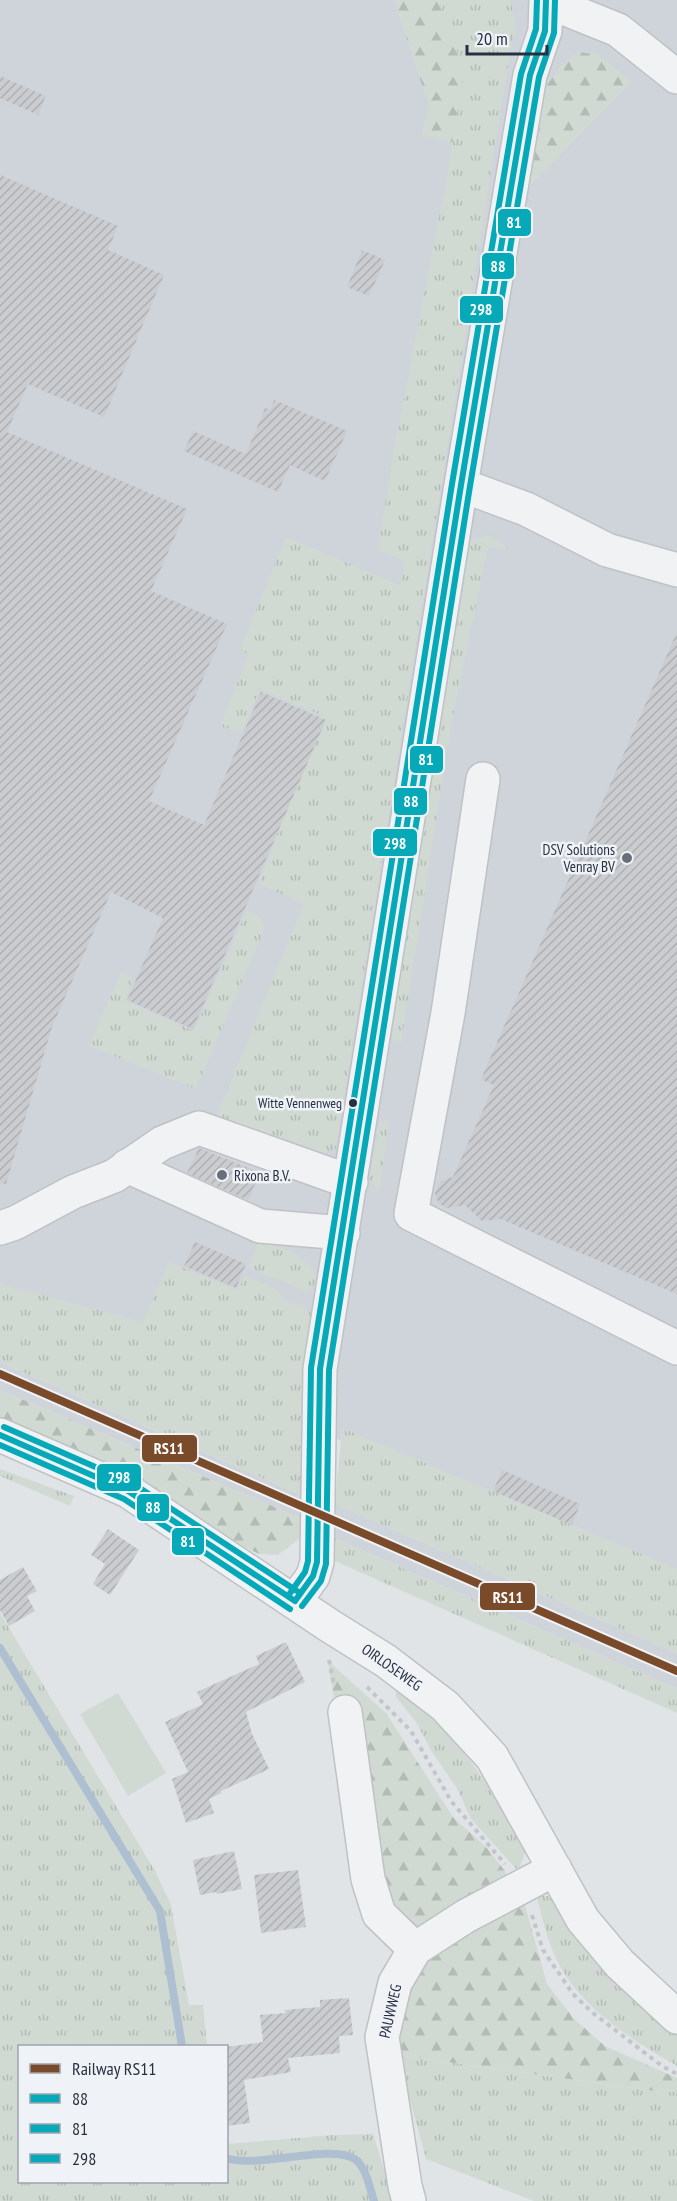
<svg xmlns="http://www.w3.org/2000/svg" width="677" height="2201" font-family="'PT Sans Narrow',sans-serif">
<defs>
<pattern id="grass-tufts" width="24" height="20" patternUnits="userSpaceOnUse" patternTransform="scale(1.5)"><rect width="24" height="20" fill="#d1dad2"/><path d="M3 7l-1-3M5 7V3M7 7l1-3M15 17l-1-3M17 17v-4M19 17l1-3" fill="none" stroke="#b3bbb5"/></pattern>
<pattern id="forest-firs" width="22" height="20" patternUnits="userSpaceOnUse" patternTransform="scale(1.5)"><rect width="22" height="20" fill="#d1dad2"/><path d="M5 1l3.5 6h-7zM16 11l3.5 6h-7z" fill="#b3bbb5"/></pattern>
<pattern id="building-hatch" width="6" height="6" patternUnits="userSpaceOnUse" patternTransform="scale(1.5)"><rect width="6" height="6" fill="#cacccf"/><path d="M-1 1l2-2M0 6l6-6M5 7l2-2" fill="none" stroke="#aeb0b3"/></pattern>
</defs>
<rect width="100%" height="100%" fill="#e1e4e7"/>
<path fill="#cfd3da" d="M0,0H677V1589L0,1290Z
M0,1362L303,1496L305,1520L0,1390Z
M335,1504L677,1653V1689L334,1538Z"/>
<path fill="url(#grass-tufts)" d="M438,0H510L516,25L508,64L336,1148L313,1159L226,1126L217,1115L304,904L259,884L321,715L260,689L241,733L220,726L249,655L240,649L286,537L401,586L405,562L378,549L395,444L445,187L462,84Z
M490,535L508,548L488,547L451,726L401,1043L392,1040L398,989L471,540Z
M247,911C258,914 266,919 263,932L196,1089L89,1046L121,972L133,977L125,1001L194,1031Z
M389,1120L379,1192L370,1179L380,1121Z
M258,1241C284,1249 312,1253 318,1284L306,1291L249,1268Z
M169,1262L238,1290L245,1277C258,1282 278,1285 283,1299L304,1307L312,1315L301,1433L303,1496L0,1362V1284L143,1322Z
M342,1428L677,1569V1653L335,1504Z
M0,1469L74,1496L70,1506L0,1476Z
M334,1538L677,1689V1713L335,1561Z
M0,1613L155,1871L171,1905L189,2005H203L207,2046H20V2182H226L227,2144L332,2135L373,2134L394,2201H0Z
M395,1686L412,1696L454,1738L518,1828L525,1853L518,1871L471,1819L458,1790L432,1752L416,1722L396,1697Z
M536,1895L548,1896L560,1904L677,2033V2066C627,2038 569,2000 550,1944C544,1928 541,1911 536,1895Z
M398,2055L662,2092H677V2201H534L426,2159Z"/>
<path fill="url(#forest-firs)" d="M394,0H438L460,59L462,84L452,142L421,136L429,106Z
M578,52L599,55L631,82L526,190L539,96L561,66Z
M0,1390L305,1520L302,1537L278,1555L259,1554L222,1536L74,1451L0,1418Z
M328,1661L386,1713L453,1817L488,1849L511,1879L415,1930L384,1904L355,1705L334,1699Z
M523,1898L547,1984L574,2019L605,2046L677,2078V2092H662L398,2055L395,2032L412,1964Z"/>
<path fill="#d1dad2" d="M118,1693L166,1773L128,1796L80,1714Z"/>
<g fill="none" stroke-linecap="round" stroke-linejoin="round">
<path stroke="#afbfd2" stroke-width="8" d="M0,1648L160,1911L182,2046
M226,2158C258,2169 331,2143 355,2159C366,2167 370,2189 374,2201"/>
</g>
<path fill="url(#building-hatch)" d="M0,76L46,96L38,115L0,98Z
M0,175L118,226L108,250L164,275L104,417L28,384L7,432L187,509L151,591L227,624L149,801L204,825L261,692L326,720L193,1029L127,1000L163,918L111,892L52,1027L6,1184L0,1183Z
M362,250L385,260L369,296L347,287Z
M274,400L347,431L325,481L290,465L278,492L184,451L193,431L246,454L265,408L270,410Z
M677,632V1294L501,1219L482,1221L465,1205L446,1208L438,1202L435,1193L441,1181L453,1177L494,1085L481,1079Z
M199,1148L260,1173L248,1200L187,1173Z
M195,1242L246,1264L236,1288L184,1266Z
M502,1470L580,1504L572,1525L493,1491Z
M108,1529L139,1550L110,1595L93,1584L105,1564L91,1555Z
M23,1567L37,1591L27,1596L35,1611L9,1626L0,1610V1580Z
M286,1642L305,1682L246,1712L252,1734L269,1769L221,1791V1793L209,1799L214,1813L186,1823L172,1779L188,1772L165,1722L203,1704L197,1692L259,1664L256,1656Z
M234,1851L242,1889L217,1894L216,1892L200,1895L193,1860Z
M298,1870L306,1927L261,1933L254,1875Z
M349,1998L353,2035L339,2036L340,2053L288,2058L291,2072L244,2080L250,2123L226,2126V2047L263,2042L260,2015L286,2013L285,2010L320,2007V2000Z"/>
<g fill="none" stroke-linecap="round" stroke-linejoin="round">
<defs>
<path id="minor" d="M546,1L618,30L677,77
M461,485L526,509L607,550L677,570
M483,779L448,1013L411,1214L677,1348
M127,1166L260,1226L343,1233
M0,1228L15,1223L73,1192L114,1176L162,1143L199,1128L351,1182
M0,1435L128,1491L330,1626L386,1661L445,1706L492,1757L583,1920L620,1964L677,2017
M295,1601L313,1576L317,1562L320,1369L461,485L530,75L545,31L546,0
M345,1712L368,1879L379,1914L415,1949
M409,2201L405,2186L382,2037L395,1983L415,1949L466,1916L555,1869"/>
</defs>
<use href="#minor" stroke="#bfc2c5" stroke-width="36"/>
<path stroke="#c3c5ca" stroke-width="4" stroke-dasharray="4.5 4.5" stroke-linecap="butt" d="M329,1660L334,1685
M367,1687L411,1731L451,1801L505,1864
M532,1915L543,1950L573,1994L593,2013L662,2066L677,2074"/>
<use href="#minor" stroke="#f1f2f3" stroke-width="33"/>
<defs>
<path id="bus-1" d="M0,1435L128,1491L295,1601
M295,1601L313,1576L317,1562L320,1369L461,485L530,75L545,31L546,0"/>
<path id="bus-2" d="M0,1445L124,1499L290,1609
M302,1606L321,1581L326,1564L329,1370L470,486L539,77L554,33L555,0"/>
<path id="bus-3" d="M4,1427L132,1483L300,1593
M288,1596L305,1572L308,1561L311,1368L452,484L521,74L536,29L537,0"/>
</defs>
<use href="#bus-1" stroke="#eff2f6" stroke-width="10"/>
<use href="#bus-2" stroke="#eff2f6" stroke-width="10"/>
<use href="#bus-3" stroke="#eff2f6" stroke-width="10"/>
<use href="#bus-1" stroke="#06a9b8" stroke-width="6"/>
<use href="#bus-2" stroke="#06a9b8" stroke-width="6"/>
<use href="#bus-3" stroke="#06a9b8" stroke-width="6"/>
<defs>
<path id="rail-1" d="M0,1374L677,1671"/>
</defs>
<use href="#rail-1" stroke="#eff2f6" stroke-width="12"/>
<use href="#rail-1" stroke="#7a4b2a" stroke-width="8"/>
</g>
<g fill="#696f7a" stroke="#eff2f6" stroke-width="2">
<circle cx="627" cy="858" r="6"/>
<circle cx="222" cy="1175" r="6"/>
</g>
<circle fill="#283040" stroke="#eff2f6" stroke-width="2" cx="353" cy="1103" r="5"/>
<g text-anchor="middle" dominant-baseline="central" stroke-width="5" stroke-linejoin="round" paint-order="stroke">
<g font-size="14" fill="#283040" stroke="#eff2f6" text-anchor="end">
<text x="342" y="1103">Witte Vennenweg</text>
</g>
<g font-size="15" fill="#283040" stroke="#eff2f6" text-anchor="end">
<text x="615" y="849">DSV Solutions<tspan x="615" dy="17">Venray BV</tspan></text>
<text x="234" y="1175" text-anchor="start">Rixona B.V.</text>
</g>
<g font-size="15" fill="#283040" stroke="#eff2f6">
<text transform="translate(392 1667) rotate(35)">OIRLOSEWEG</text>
<text transform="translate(390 2011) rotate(-77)">PAUWWEG</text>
</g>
</g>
<g stroke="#eff2f6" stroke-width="2">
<rect x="497" y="208" width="35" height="29" rx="6" fill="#06a9b8"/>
<rect x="481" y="252" width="34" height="28" rx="6" fill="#06a9b8"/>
<rect x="459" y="295" width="45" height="29" rx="6" fill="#06a9b8"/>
<rect x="409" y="745" width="35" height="29" rx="6" fill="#06a9b8"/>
<rect x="393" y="787" width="35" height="29" rx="6" fill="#06a9b8"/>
<rect x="372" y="828" width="46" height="29" rx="6" fill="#06a9b8"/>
<rect x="141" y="1434" width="57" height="29" rx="6" fill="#7a4b2a"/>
<rect x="96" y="1463" width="46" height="29" rx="6" fill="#06a9b8"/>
<rect x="136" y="1493" width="34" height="29" rx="6" fill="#06a9b8"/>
<rect x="171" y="1527" width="34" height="29" rx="6" fill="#06a9b8"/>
<rect x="479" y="1582" width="57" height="29" rx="6" fill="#7a4b2a"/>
</g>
<g font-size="16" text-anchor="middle" font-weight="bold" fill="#fff">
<text x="514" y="228">81</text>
<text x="498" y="272">88</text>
<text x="481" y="315">298</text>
<text x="426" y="765">81</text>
<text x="411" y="807">88</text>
<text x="395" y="849">298</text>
<text x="169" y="1454">RS11</text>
<text x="119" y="1483">298</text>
<text x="153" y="1513">88</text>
<text x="188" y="1547">81</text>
<text x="508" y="1603">RS11</text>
</g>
<rect x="18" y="2045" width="210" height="138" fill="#eff2f6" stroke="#9fa4ad" stroke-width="1.5"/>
<rect x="30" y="2064" width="30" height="9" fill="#7a4b2a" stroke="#9fa4ad" stroke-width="1.5"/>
<text x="72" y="2075" font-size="18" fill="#283040">Railway RS11</text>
<rect x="30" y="2094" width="30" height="9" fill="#06a9b8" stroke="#9fa4ad" stroke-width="1.5"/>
<text x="72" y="2105" font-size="18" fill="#283040">88</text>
<rect x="30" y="2124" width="30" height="9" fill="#06a9b8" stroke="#9fa4ad" stroke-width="1.5"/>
<text x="72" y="2135" font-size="18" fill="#283040">81</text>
<rect x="30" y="2154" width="30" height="9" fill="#06a9b8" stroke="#9fa4ad" stroke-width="1.5"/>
<text x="72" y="2165" font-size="18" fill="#283040">298</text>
<path d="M467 45v9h80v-9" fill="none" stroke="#283040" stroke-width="3"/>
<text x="476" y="45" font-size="18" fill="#283040" stroke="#eff2f6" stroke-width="4.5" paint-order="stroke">20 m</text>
</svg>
